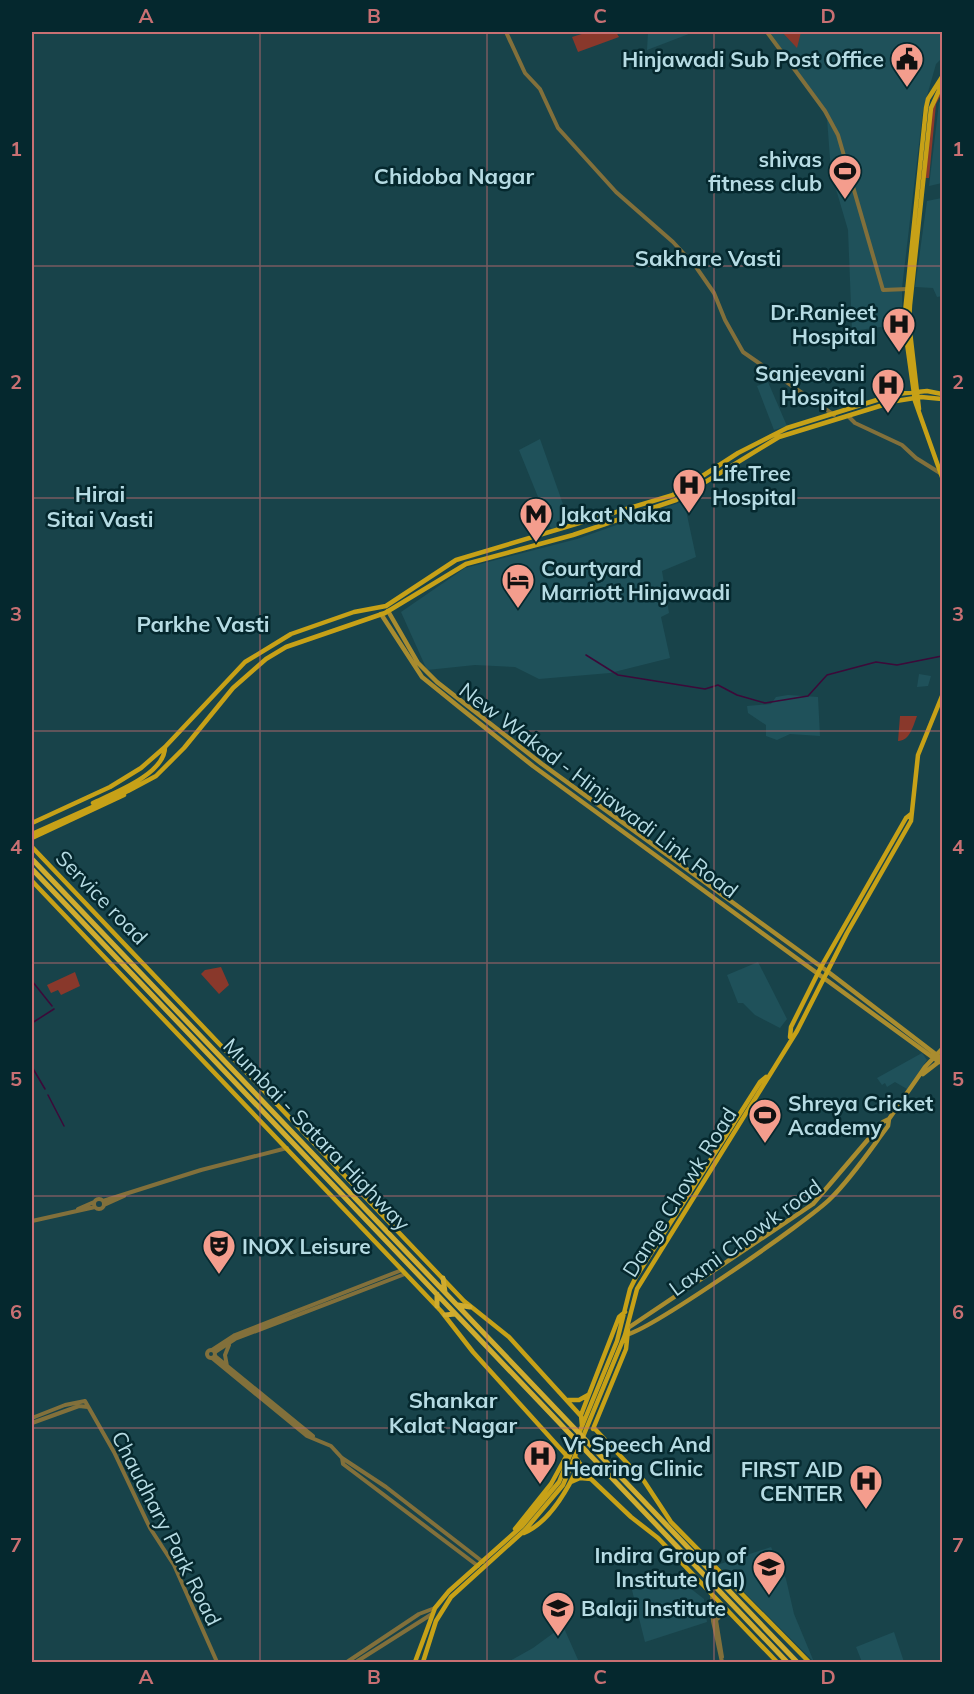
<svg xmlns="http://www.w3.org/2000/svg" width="974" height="1694" font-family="Mulish,sans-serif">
<rect width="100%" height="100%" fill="#18434a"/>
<path fill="#1f515a" d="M648,32H694L647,50Z
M770,32H942V58L936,64L923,110L902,288V324L852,331L848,230L831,172L827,118Z
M942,98V183L929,186L939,103Z
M942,198V296L937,297L933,288L915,287L927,201Z
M768,382L787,426L774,430L757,386Z
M540,439L570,524L551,529L519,450Z
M684,501L696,557L662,571L669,613L661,617L670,658L610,673L539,679L515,667L475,665L427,670L401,612L465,568L577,539Z
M919,674L931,676L928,686L917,687Z
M788,695L818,697L820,736L790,734L777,740L766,736V725L748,713L747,706L771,704L776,697Z
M758,962L787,1019L780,1028L755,1015L743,1003H738L727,975Z
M922,1053L927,1060L907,1089L895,1082L887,1087L885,1083L882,1085L877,1078Z
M771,1547L786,1579L794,1614L814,1662L717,1565Z
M676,1577L704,1599L707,1622L645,1642L632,1590Z
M563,1626L579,1662H508L533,1648Z
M894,1632L904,1662H862L856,1647Z"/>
<path fill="#89382b" d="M588,32H616L619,37L578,52L572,37Z
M782,32H801L797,48Z
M942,87V93L936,104L929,178H924L933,104Z
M900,716H917C913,726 910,741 898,741Z
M221,967L229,985L219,994L201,974L205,970Z
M75,972L80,986L61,995L58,990L51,993L47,985Z"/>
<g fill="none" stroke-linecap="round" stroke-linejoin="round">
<path stroke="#3d0939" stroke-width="1.5" d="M586,655L618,675L705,689L718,685L737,695L765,703L808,696L827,675L876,662L897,665L942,656
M32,981L52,1006
M32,1023L54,1009
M32,1067L45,1089
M48,1095L64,1126"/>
<path stroke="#82703b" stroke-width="4" d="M506,32L525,73L540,89L558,128L616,192L673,242L696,267L714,293L725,320L743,352L834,415
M767,32L825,111L838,135L883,290L908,289
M848,416L855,423L902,445L916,458L940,473
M94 1204a5 5 0 1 1 10 0a5 5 0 1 1-10 0Z
M103,1201L201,1170L287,1148
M104,1205L124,1196
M78,1209L94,1202
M32,1221L95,1207
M212,1350L235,1335L402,1270
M207 1354a4 4 0 1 1 8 0a4 4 0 1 1-8 0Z
M215,1352L235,1339L405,1274
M215,1356L313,1436
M212,1358L307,1436L331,1446L342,1458L386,1487L483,1562
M227,1366L225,1355L229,1345
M32,1418L65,1405L85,1401L114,1452L150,1528L174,1565L217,1662
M32,1423L79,1406L88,1407
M342,1458L343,1464L478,1566
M712,1594L713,1621L722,1662
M722,1657L716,1620L727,1610
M347,1662L419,1614L435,1608
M356,1662L432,1614"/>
<path stroke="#a98c2f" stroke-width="4.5" d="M388,611L418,663L437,682L542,764L827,971L942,1059
M381,614L422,677L459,707L533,766L939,1062
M923,1074L941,1060
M628,1328L813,1204L883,1122L889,1119L925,1067L942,1049
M625,1335C648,1332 811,1219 831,1198C853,1176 870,1150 888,1126L889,1119"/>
<path stroke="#c7a117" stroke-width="4.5" d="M942,77L928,99L926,108L904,322L915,401L942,477
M919,409L909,323L910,305L931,108L942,84
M93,803C114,793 165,774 165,747
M32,823L110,787L141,768L165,747L245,662L291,634L354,612L386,606L456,560L673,495L738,453L787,428L896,394L927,391L942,394
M32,834L128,791L156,776L184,748L233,688L266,659L286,647L385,613L466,564L573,535L676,500L779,437L896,401L921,397L942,399
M32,838L124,795
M32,847L464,1301L509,1337L580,1415
M32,881L441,1311L473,1352L566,1455
M790,1037L791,1027L821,967L906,818L911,814
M568,1400H579L588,1395
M582,1426L581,1415L619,1317L625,1312
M594,1428L644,1481L671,1522L809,1662
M593,1429L626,1349L628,1330
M576,1458L591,1479L631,1517L658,1538L777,1662
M571,1482L580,1478L591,1479
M515,1529L551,1484L568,1453
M524,1533C550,1522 568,1489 579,1465
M415,1662L435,1608L449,1591L522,1526L559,1482L617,1341L630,1289L636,1277L760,1082L766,1077
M423,1662L436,1621L451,1597L525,1530L563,1485L625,1335L637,1289L797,1031L847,933L911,821L918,755L942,696"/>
<path stroke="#d0ac2e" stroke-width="5" d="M32,859L797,1662
M32,869L787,1662
M443,1278L445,1292
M458,1305L470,1307
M437,1306V1294
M445,1315L455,1314"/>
</g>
<path fill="none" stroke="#c97073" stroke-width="1.5" stroke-opacity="0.55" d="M260,32V1662M487,32V1662M714,32V1662M32,266H942M32,498H942M32,731H942M32,963H942M32,1196H942M32,1428H942"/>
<defs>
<symbol id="civic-pin" viewBox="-11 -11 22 30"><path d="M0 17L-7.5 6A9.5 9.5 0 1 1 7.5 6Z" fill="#f49d8d" stroke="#05282e"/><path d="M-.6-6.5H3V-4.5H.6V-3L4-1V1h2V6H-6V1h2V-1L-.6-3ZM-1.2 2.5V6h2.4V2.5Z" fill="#111"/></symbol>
<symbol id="stadium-pin" viewBox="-11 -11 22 30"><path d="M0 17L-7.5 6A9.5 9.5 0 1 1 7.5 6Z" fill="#f49d8d" stroke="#05282e"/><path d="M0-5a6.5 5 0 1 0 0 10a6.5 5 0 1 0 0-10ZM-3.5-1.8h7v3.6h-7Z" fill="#111"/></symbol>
<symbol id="hospital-pin" viewBox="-11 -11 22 30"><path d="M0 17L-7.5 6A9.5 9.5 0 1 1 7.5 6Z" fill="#f49d8d" stroke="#05282e"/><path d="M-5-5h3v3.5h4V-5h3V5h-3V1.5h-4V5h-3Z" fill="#111"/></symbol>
<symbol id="metro-pin" viewBox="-11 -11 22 30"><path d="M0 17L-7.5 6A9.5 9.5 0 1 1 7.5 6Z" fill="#f49d8d" stroke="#05282e"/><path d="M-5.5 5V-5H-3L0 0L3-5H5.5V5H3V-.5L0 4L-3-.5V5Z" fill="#111"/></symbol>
<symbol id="hotel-pin" viewBox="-11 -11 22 30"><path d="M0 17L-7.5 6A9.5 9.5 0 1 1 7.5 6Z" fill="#f49d8d" stroke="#05282e"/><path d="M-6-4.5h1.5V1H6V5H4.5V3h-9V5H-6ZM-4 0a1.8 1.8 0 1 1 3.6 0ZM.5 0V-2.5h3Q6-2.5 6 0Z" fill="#111"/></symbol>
<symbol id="theatre-pin" viewBox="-11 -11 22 30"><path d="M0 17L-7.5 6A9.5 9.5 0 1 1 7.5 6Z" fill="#f49d8d" stroke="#05282e"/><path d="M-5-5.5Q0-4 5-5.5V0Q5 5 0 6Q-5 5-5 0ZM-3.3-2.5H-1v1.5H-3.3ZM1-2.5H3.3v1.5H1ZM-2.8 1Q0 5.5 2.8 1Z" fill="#111"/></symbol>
<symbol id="university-pin" viewBox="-11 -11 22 30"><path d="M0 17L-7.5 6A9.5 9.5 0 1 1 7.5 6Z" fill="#f49d8d" stroke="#05282e"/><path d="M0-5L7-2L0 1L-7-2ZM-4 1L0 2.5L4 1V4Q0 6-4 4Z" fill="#111"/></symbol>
</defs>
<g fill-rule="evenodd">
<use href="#civic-pin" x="888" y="40" width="38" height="52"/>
<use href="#stadium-pin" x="826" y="152" width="38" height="52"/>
<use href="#hospital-pin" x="880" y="305" width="38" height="52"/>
<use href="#hospital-pin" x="869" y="366" width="38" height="52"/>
<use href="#hospital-pin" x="670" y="466" width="38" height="52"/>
<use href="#metro-pin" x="517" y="495" width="38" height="52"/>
<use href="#hotel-pin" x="499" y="561" width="38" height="52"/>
<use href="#stadium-pin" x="746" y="1096" width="38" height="52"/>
<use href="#theatre-pin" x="200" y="1227" width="38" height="52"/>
<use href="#hospital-pin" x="521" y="1437" width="38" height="52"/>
<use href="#hospital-pin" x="847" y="1462" width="38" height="52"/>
<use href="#university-pin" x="750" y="1548" width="38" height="52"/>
<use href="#university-pin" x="539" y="1589" width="38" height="52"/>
</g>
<g text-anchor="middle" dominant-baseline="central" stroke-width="5" stroke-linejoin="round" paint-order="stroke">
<g font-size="21" font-weight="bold" fill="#b6dbe3" stroke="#05282e" text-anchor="start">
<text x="884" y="59" text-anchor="end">Hinjawadi Sub Post Office</text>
<text x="822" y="159" text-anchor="end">shivas<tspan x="822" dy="24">fitness club</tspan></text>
<text x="876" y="312" text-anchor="end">Dr.Ranjeet<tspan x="876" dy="24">Hospital</tspan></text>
<text x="865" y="373" text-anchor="end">Sanjeevani<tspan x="865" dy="24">Hospital</tspan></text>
<text x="712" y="473">LifeTree<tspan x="712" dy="24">Hospital</tspan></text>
<text x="559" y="514">Jakat Naka</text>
<text x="541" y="568">Courtyard<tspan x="541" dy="24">Marriott Hinjawadi</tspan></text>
<text x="788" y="1103">Shreya Cricket<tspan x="788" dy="24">Academy</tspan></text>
<text x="242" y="1246">INOX Leisure</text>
<text x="563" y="1444">Vr Speech And<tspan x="563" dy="24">Hearing Clinic</tspan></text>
<text x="843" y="1469" text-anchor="end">FIRST AID<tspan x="843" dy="24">CENTER</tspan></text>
<text x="746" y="1555" text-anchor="end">Indira Group of<tspan x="746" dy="24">Institute (IGI)</tspan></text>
<text x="581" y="1608">Balaji Institute</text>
</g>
<g font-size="21" fill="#b6dbe3" stroke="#05282e">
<text transform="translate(599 790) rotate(37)">New Wakad - Hinjawadi Link Road</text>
<text transform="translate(102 897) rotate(46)">Service road</text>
<text transform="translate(317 1134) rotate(46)">Mumbai - Satara Highway</text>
<text transform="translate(679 1192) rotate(-58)">Dange Chowk Road</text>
<text transform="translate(745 1237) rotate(-36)">Laxmi Chowk road</text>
<text transform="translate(167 1528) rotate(63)">Chaudhary Park Road</text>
</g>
<g font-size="22" font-weight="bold" fill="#b6dbe3" stroke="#05282e">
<text x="454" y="176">Chidoba Nagar</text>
<text x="708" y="258">Sakhare Vasti</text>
<text x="100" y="494">Hirai<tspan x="100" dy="25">Sitai Vasti</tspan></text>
<text x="203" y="624">Parkhe Vasti</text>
<text x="453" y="1400">Shankar<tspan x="453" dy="25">Kalat Nagar</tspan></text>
</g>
</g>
<rect width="974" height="1694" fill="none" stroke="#05282e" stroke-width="66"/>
<rect x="33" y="33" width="908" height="1628" fill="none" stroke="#c97073" stroke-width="2"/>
<g font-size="20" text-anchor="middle" font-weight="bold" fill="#c97073">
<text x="146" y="23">A</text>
<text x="374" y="23">B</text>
<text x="600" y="23">C</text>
<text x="828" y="23">D</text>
<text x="16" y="156">1</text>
<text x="958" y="156">1</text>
<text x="16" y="389">2</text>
<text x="958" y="389">2</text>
<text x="16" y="621">3</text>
<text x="958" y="621">3</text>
<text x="16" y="854">4</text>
<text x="958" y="854">4</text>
<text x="16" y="1086">5</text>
<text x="958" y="1086">5</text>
<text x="16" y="1319">6</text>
<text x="958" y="1319">6</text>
<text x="16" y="1552">7</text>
<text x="958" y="1552">7</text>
<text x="146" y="1684">A</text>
<text x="374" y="1684">B</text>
<text x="600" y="1684">C</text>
<text x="828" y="1684">D</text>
</g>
</svg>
